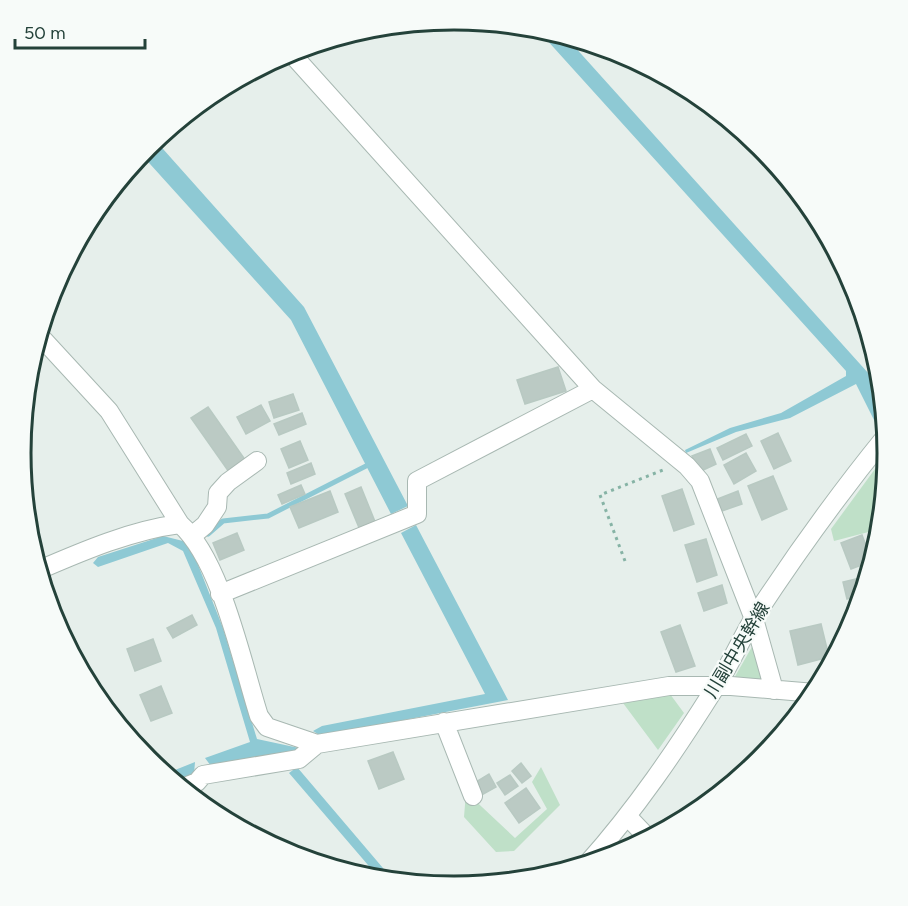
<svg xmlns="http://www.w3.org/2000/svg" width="908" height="906" font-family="Figtree,'Noto Sans JP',sans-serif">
<rect width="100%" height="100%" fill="#e6efeb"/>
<path fill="#bfe0c8" d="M886,454L880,529L834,541L831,529Z
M753,645L765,678L761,683L733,680Z
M670,694L684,713L658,750L623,703Z
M541,767L560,805L514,851L496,852L464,817L466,792L515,838L547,809L532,782Z"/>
<path fill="#8ec9d4" d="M536,28L565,36L869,374L883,407L884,418L876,424L856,384L790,418L736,432L686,453L685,450L730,428L781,413L846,376V371Z
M155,140L304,307L408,506L391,514L291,320L141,154Z
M416,525L508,700L321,736L313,731L322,726L485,694L401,533Z
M163,536L183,541L191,547L223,628L257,739L299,748V752L211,766L205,758L250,742L216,628L183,551L168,543L98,567L93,563L98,557Z
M195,762L194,774L175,782L165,774Z
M297,767L394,881L380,879L289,773Z"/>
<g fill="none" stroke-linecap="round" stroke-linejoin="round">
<path stroke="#8ec9d4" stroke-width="5" d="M208,534L223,521L268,516L366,466"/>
</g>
<path fill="#bbcac4" stroke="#b8c9c2" stroke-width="1.5" d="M558,367L566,391L525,404L517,380Z
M293,394L299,410L274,418L269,402Z
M261,405L270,421L246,434L237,417Z
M208,407L246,461L229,472L191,418Z
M302,413L306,424L279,435L274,424Z
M778,433L791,461L774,469L761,441Z
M746,434L752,446L723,460L717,448Z
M300,441L308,460L289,468L281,449Z
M710,449L716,464L699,472L692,456Z
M746,453L756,471L734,484L724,465Z
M311,463L315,474L291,484L287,473Z
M773,476L787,509L762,520L748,486Z
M301,485L305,494L282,504L278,495Z
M361,487L376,524L360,530L345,494Z
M682,489L694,524L674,531L662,496Z
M330,491L338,512L299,528L290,507Z
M738,491L742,504L719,512L715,500Z
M237,533L244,550L220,560L213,543Z
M862,535L872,561L851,569L841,543Z
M706,539L717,575L697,582L685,545Z
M868,576L862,595L847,599L843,582Z
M722,585L727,603L704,611L698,593Z
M192,615L197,625L173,638L167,628Z
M821,624L829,657L798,665L790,631Z
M680,625L695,666L676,672L661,632Z
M153,639L161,661L135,671L127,649Z
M161,686L172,713L151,721L140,695Z
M393,752L404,779L379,789L368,761Z
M521,763L531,776L522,783L512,771Z
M489,774L496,787L478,797L471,785Z
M510,775L518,786L505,795L497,783Z
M526,788L540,808L519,823L505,803Z"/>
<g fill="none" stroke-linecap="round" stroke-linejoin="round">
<defs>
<path id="minor" d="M290,52L593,389L687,466L700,481L754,619L774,690
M39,335L109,411L180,524C221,560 242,663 259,716L267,727L317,744L669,686H731L815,693
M193,535L205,525L217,507L218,493L228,482L257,461
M39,570C83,551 132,530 180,524
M220,594L417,514V481L593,389
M444,722L473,796
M182,788L197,782L203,775L299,759L317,744
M628,817L648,838"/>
<path id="tertiary" d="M587,864C636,809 676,750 715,688C730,665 741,639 755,616C797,552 838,495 886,436"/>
</defs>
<use href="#minor" stroke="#a8b8b2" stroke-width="20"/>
<use href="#tertiary" stroke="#a8b8b2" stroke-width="20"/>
<path stroke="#86b3a5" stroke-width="3" stroke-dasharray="3 4.5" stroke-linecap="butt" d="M625,561L600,495L663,470"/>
<use href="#minor" stroke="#fff" stroke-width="18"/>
<use href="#tertiary" stroke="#fff" stroke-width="18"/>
</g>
<g text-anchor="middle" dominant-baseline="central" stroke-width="4.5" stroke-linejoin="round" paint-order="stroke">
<g font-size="18" fill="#24423a" stroke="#f7fbf9">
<text transform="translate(737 650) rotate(-59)">川副中央幹線</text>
</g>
</g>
<path d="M0 0H908V906H0ZM31 453a423 423 0 1 1 846 0a423 423 0 1 1-846 0Z" fill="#f7fbf9" fill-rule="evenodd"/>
<path fill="none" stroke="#24423a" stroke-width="3" d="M31 453a423 423 0 1 1 846 0a423 423 0 1 1-846 0Z"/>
<path d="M15 39v9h130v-9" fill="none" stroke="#24423a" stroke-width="3"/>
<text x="24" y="39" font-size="18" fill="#24423a" stroke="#f7fbf9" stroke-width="4.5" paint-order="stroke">50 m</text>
</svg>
